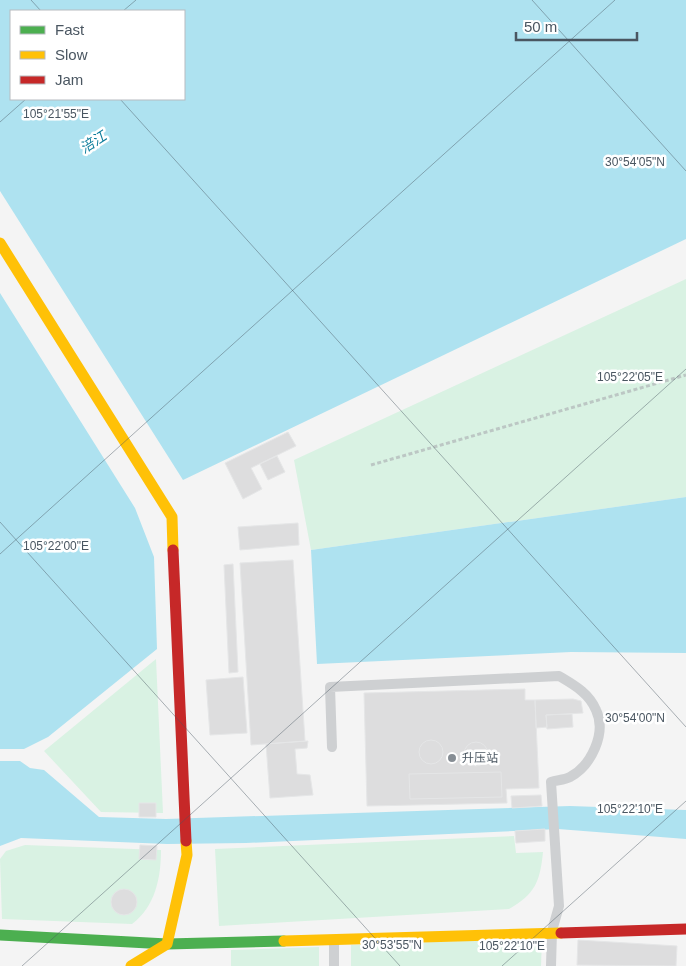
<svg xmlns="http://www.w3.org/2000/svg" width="686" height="966" font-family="Arial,'Noto Sans SC',sans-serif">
<rect width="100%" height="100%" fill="#f4f4f4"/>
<path fill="#d9f2e3" d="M686,279V497L311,550L294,460Z
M156,659L163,813L101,812L44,751Z
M514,836L516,853L543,852C540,882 535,894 509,909L219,926L215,849Z
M25,845L161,850C161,878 155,907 132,924L2,919L0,859L6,851Z
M542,938L541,966H351V945Z
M319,947V966H231V950Z"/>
<path fill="#aee2f0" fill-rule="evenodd" d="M0,0H686V239L183,480L0,191ZM11,11H184V99H11Z
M0,293L135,508L154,557L157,649L48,737L24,749H0Z
M686,497V653L571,652L317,664L311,550Z
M0,761H20L30,768L44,770L99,817L166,819L570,806L686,810V839L558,829L246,843L167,844L21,838L0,846Z"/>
<path fill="#ddddde" stroke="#e5e6e7" d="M288,432L296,446L251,468L262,489L243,499L225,463Z
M277,456L285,472L268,480L260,464Z
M298,523L299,545L240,550L238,527Z
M293,560L305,741L251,745L240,563Z
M233,564L238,672L229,673L224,565Z
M243,677L247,733L210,735L206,680Z
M525,689V700H535L539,788L506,789L507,803L367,806L364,693Z
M573,699L581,701L583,713L546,715L547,727L536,728L535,700Z
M572,714L573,727L547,729L546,715Z
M419 752a12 12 0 1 1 24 0a12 12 0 1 1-24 0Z
M308,741L307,748L295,749L297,774L310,775L313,795L270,798L266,744Z
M464 754a12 12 0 1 1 24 0a12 12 0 1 1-24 0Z
M501,772L502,797L410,799L409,774Z
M541,795L542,806L512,808L511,796Z
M139,803H156V817H139Z
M545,829V841L516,843L515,831Z
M140,845L157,846L156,860L139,859Z
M111 902a13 13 0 1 1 26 0a13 13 0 1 1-26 0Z
M578,940L677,946L676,966L577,965Z"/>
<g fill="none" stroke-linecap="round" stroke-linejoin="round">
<path stroke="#bcc7c4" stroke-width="3" stroke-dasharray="4 2.5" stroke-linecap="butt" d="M371,465L686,375"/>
<path stroke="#ced0d2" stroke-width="10" d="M332,747L330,687L559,676C574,685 589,693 596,710C607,733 591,766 570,777C564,780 557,780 551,782L559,906L552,931L551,966
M334,941V966"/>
<path stroke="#4caf50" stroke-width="11" d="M0,935L167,944L284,941"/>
<path stroke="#ffc107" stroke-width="11" d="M0,243L172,517L173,550
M284,941L561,933
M131,966L167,944L187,855L186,841"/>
<path stroke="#c62828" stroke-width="11" d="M173,550L186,841
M561,933L686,929"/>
</g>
<path fill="none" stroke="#4a5661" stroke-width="1" stroke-opacity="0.45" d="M31,0L41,11M532,0L686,171M123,11L136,0M120,99L686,727M0,122L26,99M0,522L400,966M0,554L615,0M22,966L686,369M502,966L686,801"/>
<circle fill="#868d94" stroke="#fff" stroke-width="2" cx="452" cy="758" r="5"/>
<g text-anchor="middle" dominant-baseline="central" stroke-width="5" stroke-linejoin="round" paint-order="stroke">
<g font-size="12" fill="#4a5661" stroke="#fff" text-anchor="start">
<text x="462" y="758">升压站</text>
</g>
<g font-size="14" font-style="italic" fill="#0c7c9b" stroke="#fff">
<text transform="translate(93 142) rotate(-33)">涪江</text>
</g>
</g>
<g font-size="12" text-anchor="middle" fill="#4a5661" stroke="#fff" stroke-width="5" stroke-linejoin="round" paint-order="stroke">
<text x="56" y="118">105°21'55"E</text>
<text x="635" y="166">30°54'05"N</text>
<text x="630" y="381">105°22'05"E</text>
<text x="56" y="550">105°22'00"E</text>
<text x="635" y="722">30°54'00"N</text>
<text x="630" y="813">105°22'10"E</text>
<text x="392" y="949">30°53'55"N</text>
<text x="512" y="950">105°22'10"E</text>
</g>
<rect x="10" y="10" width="175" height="90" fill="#ffffff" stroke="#b7bbc0"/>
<rect x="20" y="26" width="25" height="8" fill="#4caf50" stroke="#b7bbc0"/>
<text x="55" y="35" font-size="15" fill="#4a5661">Fast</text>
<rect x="20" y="51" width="25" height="8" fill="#ffc107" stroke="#b7bbc0"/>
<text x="55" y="60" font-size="15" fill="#4a5661">Slow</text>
<rect x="20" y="76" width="25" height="8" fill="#c62828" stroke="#b7bbc0"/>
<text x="55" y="85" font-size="15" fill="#4a5661">Jam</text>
<path d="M516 32v8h121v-8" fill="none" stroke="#4a5661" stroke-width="2.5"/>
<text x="524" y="32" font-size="15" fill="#4a5661" stroke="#ffffff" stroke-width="4" paint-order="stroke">50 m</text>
</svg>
